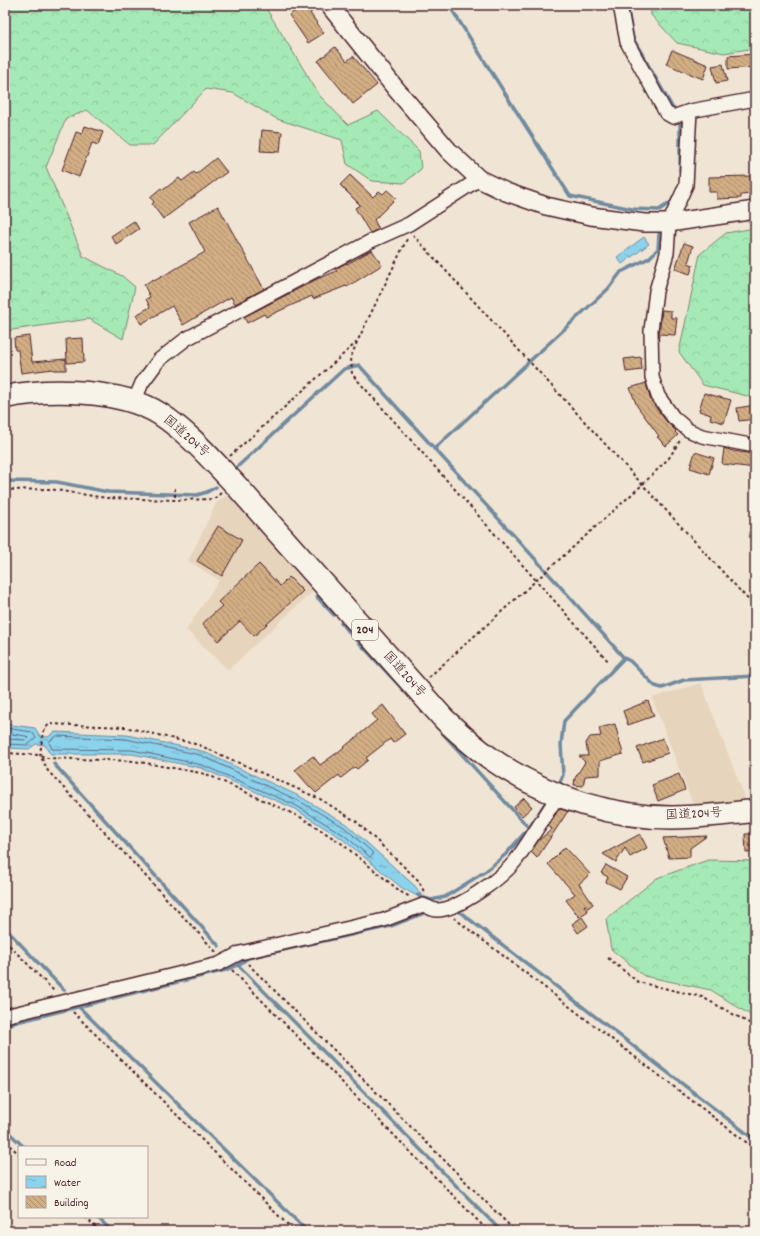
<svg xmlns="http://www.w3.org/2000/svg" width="760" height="1236" font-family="Dekko,'Klee One',sans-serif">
<defs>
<pattern id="forest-crowns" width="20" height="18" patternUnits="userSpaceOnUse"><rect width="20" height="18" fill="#a5eab6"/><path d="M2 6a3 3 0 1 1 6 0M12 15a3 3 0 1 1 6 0" fill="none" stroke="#90c89d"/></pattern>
<pattern id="water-ripples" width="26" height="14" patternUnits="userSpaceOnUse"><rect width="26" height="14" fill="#8bd2ed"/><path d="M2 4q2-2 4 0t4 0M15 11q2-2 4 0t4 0" fill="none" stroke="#79b4cb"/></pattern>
<pattern id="building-back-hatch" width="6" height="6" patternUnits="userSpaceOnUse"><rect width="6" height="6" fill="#d2ae84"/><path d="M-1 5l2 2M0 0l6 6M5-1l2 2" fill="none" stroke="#ac8d6c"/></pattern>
</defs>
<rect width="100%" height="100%" fill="#f0e5d4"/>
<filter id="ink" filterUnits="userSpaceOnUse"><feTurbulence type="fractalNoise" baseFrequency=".025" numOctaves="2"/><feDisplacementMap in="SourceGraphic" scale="8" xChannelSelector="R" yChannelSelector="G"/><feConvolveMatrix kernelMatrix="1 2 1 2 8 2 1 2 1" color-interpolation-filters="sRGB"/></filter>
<g filter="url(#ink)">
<path fill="#e7d4bc" d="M228,494L313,591L228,670L186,630L219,580L188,561L217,502Z
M701,683L746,801L694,807L652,698Z"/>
<path fill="url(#forest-crowns)" stroke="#788470" d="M5,5H264L320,96L348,125L378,111L419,151L421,169L404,183L372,181L347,164L342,140L277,119L233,93L206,89L153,145H130L87,110L66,119L46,167L83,256L122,276L135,287L123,339L89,319L5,331Z
M650,5H755V48L724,53L677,43L651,15Z
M755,228V398L703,385L679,352L700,254L726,233Z
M708,860L755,861V1018L711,990L644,976L611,949L606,919L657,878Z"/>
<path fill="url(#water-ripples)" stroke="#718a9f" d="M644,237L649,244L622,264L617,257Z
M5,724L35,728L40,736L48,737L55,732L127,735L202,751L301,797L346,824L415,886L421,894V898L402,888L341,838L293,808L201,768L132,754H51L48,751L45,745L36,744L29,749L5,748Z"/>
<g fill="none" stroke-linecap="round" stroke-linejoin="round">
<path stroke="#646779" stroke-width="1" d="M5,728L32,732L36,738L28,745L5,744
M5,733L26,736L28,738L26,740L5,739
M57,736L126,739L200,755L299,801L344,827L373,853V855L370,857L344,835L295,805L202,765L132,750L52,749L49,742Z"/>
<path stroke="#718a9f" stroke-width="3.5" d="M449,5L570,196L632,209L659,210L671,202L674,197
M627,5L633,38L675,112
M678,118L680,121V171
M434,449L608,289L621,272L649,258L658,249L659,234
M236,468L344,369L359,365C447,464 537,559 624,658L630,661L655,686L662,688L684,680L755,676
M5,481L57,482L108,492L197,495L207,492L216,487
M317,597L334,615
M341,623L410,697
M438,728L529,828
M54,764L219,946
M560,782L563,775L561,744L564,721L624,658
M418,895L421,897L431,900L445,897L486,871L506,854L529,828L546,802
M456,909L755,1140
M5,928L64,990
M238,965L501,1231
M79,1007L307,1231
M5,1025L226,970L238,965L248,958L391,926L429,911
M5,1129L24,1147
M97,1217L112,1231"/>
</g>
<path fill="url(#building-back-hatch)" stroke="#4a1f2b" d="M305,5H319V7L310,13L324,33L308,43L289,15Z
M335,47L347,61L353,56L377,85L353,104L318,61Z
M672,50L708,65L703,79L666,64Z
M755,54V67L728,69V56Z
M723,64L727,81L716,83L712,66Z
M85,126L103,132L98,145L92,143L79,177L62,170L76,132L82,134Z
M262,130L282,132L280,152L260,151Z
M216,158L227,172L163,219L152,204L154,202L150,197L161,188L163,190L179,178L182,181L194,172L196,174Z
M350,175L373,197L379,191L383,194L387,190L396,198L374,220L379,229L370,233L355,208L360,205L340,185Z
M751,176L752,194L741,195V198L717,199V192H709V177Z
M218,206L264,289L235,304L231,297L183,325L172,306L141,324L136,315L150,307L146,299L150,297L144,285L153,279L154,281L205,252L189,222Z
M134,221L139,229L116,244L111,236Z
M684,243L693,246L688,263L693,265L690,274L675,269Z
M372,250L382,265L347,287L346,286L313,299L312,296L266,317L264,314L247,323L244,317L317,279L337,271L335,269L346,263L347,264Z
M662,310L671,311V318H677L675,335L659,334Z
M29,336L32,362L66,359V370H53V369L21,373L18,350H15L14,338Z
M83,338L84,362L67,363L66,339Z
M641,357L642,370L626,372L624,359Z
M646,383L651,401L667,422L676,431L675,432L678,435L666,446L657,437L659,436L637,406L630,388Z
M704,393L731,400L724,423L710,419L711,415L699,411Z
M755,405V419L739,421L737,408Z
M724,448L733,451L755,454V468L722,464Z
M695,452L714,458L709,474L690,468Z
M218,526L242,540L222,576L197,561Z
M259,564L280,586L289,577L303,591L254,636L240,621L218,641L202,624L222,606L218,602Z
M648,701L654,716L628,725L623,711Z
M383,705L405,734L393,743L390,739L366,758L368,760L357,769L355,767L341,778L339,775L316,793L308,785L295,770L313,756L320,765L338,752L377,720L372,714Z
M615,724L623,754L600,761V775L585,776L583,786L574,785L575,778L585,762L579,756H588L586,743L590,737L601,736L599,728Z
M663,738L668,753L643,762L637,748Z
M679,774L685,790L658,801L652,785Z
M524,798L532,807L522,816L514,807Z
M559,809L568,811L537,858L531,852L538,841L552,829L548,826Z
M640,834L647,848L630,857L625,848L616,862L603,854Z
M745,834H755V852L746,853Z
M707,836L690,848V857L669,858L663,838Z
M565,847L590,874L579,884L593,904L588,908L585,905H584L588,911L579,917L566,900L575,894L548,864Z
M606,865L627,877L620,889L606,882L608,877L601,873Z
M582,917L588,926L578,933L572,924Z"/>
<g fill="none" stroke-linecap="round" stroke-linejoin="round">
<defs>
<path id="minor" d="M620,5L627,42L666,113L673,117L690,111L755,99
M690,111L686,185L669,223L667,253L656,291L651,330L652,377L658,396L673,417L688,430L702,436L755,446
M134,402L142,383L159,360L186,339L371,241L409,224L479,179
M5,1016L219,964L240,953L384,920L423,905C427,906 432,910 437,910C459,910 503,877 516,860C531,839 544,817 558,796"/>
<path id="tertiary" d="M329,5L396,89L449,151L479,179L506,192L546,206L591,216L644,223H669L755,210"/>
<path id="trunk" d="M5,397C49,388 121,389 160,414C189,433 211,459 234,483L444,719C459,733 474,747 490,758C547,798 618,821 688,817C710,816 733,813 755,811"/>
</defs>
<use href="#minor" stroke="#4a1f2b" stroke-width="16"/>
<use href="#tertiary" stroke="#4a1f2b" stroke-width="20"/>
<use href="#trunk" stroke="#4a1f2b" stroke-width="25"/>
<path stroke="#4a1f2b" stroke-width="2" stroke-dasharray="3 3" stroke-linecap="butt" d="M413,235L755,607
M357,342L351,357L352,374L609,662
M230,456L357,342L407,239
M175,488V500
M5,490L49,489L106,498L175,500L214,499L222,492
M429,677L642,485L669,458L681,439
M5,753L40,755L46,758L134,761L206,774L302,818L341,843L401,892L410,897
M454,918L755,1149
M5,941L55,992
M216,952L48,771L40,755L43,732L49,724L125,727L199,745L320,799L357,822L419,881L425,894
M608,958L638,982L702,997L751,1024L755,1028
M248,964L515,1231
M232,970L488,1231
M73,1012L294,1231
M5,1141L19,1154
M85,1217L100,1231"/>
<use href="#minor" stroke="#f7f3e8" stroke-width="13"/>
<use href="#tertiary" stroke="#f7f3e8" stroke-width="17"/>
<use href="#trunk" stroke="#f7f3e8" stroke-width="22"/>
</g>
</g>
<g text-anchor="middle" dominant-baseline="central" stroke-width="3" stroke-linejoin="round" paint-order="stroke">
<rect fill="#f7f3e8" stroke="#7e5f64" stroke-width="1" x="352" y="620" width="26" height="20" rx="3"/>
<g font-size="12" font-weight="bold" fill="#4a1f2b">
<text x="365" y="630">204</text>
</g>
<g font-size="13" fill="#4a1f2b" stroke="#f7f3e8">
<text transform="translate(186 437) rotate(41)">国道204号</text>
<text transform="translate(404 675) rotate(48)">国道204号</text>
<text transform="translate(694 815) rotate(-3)">国道204号</text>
</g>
</g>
<rect width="760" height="1236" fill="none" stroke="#f7f3e8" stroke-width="20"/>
<rect x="10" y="10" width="740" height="1216" fill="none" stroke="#4a1f2b" stroke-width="1.5" filter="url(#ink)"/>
<rect x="18" y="1146" width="130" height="72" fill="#f7f3e8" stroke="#b29e9c"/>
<rect x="26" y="1159" width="20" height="6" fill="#f7f3e8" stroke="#b29e9c"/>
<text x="54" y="1166" font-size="12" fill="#4a1f2b">Road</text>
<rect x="26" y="1176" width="20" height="12" fill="url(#water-ripples)" stroke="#b29e9c"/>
<text x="54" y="1186" font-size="12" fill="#4a1f2b">Water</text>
<rect x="26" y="1196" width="20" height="12" fill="url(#building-back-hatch)" stroke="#b29e9c"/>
<text x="54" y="1206" font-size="12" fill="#4a1f2b">Building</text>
</svg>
